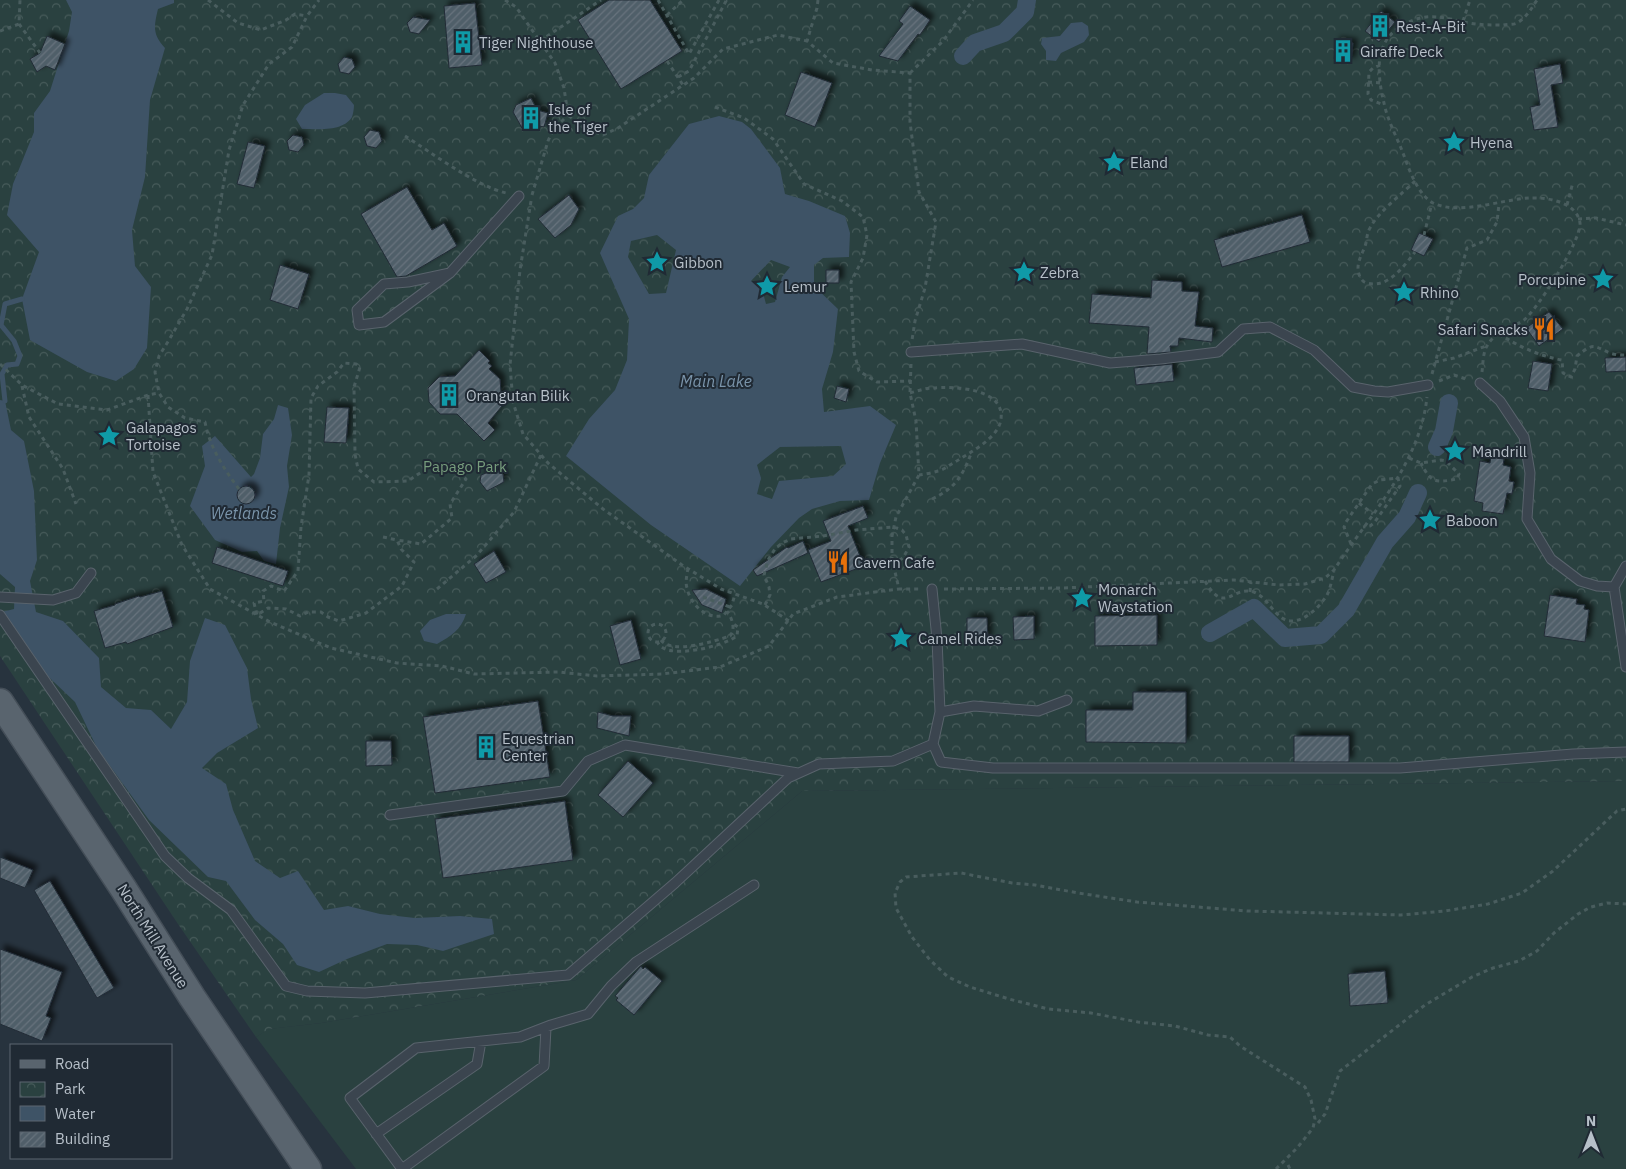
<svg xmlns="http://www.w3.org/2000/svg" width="1626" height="1169" font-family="'IBM Plex Sans',sans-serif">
<defs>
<pattern id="park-crowns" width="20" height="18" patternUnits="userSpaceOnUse" patternTransform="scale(1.25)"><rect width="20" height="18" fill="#2a4140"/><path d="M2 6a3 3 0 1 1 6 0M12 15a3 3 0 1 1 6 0" fill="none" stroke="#475b5a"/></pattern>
<pattern id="building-hatch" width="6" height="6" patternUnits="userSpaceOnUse" patternTransform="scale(1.25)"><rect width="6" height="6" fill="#505e69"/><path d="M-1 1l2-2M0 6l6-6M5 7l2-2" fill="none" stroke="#67737d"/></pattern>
<filter id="shadow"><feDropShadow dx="4.5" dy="-4.5" stdDeviation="2.5" flood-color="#0009"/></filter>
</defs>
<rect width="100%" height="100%" fill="#27333e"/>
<path fill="#2a4140" d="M1626,781V1169H356L256,1037L268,1029L321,1023L576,980L802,791Z"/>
<path fill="url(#park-crowns)" d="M0,0H1626V781L802,791L576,980L321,1023L269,1029L256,1037L178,924L0,656Z"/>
<path fill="#3e5366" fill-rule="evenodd" d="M66,0H174V3L158,9C154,26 152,34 165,48L150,100L145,177L132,230L135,266L151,287L147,348L134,369L116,381L87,372L30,340L22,299L39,252L7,215L13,184L34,132V113L50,91L69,31L72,12Z
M1082,22L1088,26L1089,35L1084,42L1061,53L1056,61L1046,60V51L1041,44L1042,38L1060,36L1071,23Z
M324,93H335L346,95L354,105C354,109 353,114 352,117C343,132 317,129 302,129L296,119L305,105Z
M719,116L742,122L751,129L780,168L785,194L809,201L845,216L850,233L849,257L823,258L814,265V286L838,309L833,352L822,389L824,412L870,406L896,425L880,463L869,500L840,501L812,509L799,518L771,547L740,586L651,525L566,456L589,419L615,390L627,360L629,319L600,253L618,216L633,209L644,198L649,175L689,124ZM657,235L676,250L666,293L649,294L628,257L631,241ZM771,260L790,267L782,277L775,302L766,304L762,289L751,281ZM841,446L846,464L833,476L779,481L772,499L757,494L761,478L757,465L780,447Z
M0,400L5,401L11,430L24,441L34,491L37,560L30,581L36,612L63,621L99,658L101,687L126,708L151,710L171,729L187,702L190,661L205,618L225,625L247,668L251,699L258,728L217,753L202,768L226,784L233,810L255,861L280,878L298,871L324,910L348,906L380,914L415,918L460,916L492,919L494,934L443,951L417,945L387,944L347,959L319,972L297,965L283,944L255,920L226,881L208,877L149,820L97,748L75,702L36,665L2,612L14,609L15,587L0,574Z
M278,405L288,408L292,435L287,466L289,487L280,528L276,564L264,561L257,551L242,552L215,540L190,506L205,466L202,446L215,436L251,477L254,474L260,458L263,434L274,419Z
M446,614H466C461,630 451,636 437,644L424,641L420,631L430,620Z"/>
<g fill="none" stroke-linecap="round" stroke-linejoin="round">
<path stroke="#3e5366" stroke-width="5" d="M5,401L2,374L7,365L17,364L20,356L14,341L1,325L5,304L22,299"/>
<path stroke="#3e5366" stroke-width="18" d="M963,56L975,43L1004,33L1025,12L1027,0
M1437,447L1444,431L1449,403
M1210,633L1254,608L1285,638L1321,635L1346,610L1385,542L1407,517L1418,493"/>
</g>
<path fill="url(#building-hatch)" stroke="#222c36" filter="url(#shadow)" d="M609,0H650L682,51L621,89L578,20Z
M475,3L482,65L449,68L444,6Z
M910,6L930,20L920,35L918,34L898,61L879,56L903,24L899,21Z
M1381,11L1395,22L1379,42L1365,31Z
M413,17L430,20L419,34L410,32L407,23Z
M47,36L65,44L55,70L46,66L37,72L30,59L40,53Z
M1336,41L1353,43L1351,62L1334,59Z
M344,57L352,59L355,67L349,74L340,72L338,64Z
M1560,64L1563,83L1551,85L1558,127L1534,130L1530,107L1540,105L1534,69Z
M801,72L832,83L815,127L785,115Z
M531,98L537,110L548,113L544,127L531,124L522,128L513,112L516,105Z
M370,130L379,132L382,141L376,148L367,146L364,137Z
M293,135L302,137L304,145L298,152L289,150L287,141Z
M248,142L265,146L254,188L237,184Z
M407,187L432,230L444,223L457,246L406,276L397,277L361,214Z
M569,195L579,209L571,225L555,238L538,219Z
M1302,215L1310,242L1222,267L1214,240Z
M1419,233L1433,239L1424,256L1411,250Z
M280,265L309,274L298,309L270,300Z
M826,270H839V283H826Z
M1152,280L1182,282V291L1199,292L1195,326L1213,328L1212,342L1179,338L1178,346H1170L1171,352L1147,354L1149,327L1089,323L1092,294L1151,298Z
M1549,312L1563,329L1539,346L1526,328Z
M479,350L490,361L488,363L492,366L489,369L500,379L502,406L488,423L495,430L484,441L457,414H440L429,402L428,388L439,377L455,376Z
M1626,357V371L1606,372L1605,358Z
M1533,361L1552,364L1548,391L1528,388Z
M1172,364L1174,381L1136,385L1134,368Z
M837,386L849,389L846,402L834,398Z
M327,407L349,408L346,443L324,442Z
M1491,457L1504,459L1503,465L1511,467L1509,481L1514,482L1512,494L1507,493L1503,514L1482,511L1483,503L1474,501L1480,461L1490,463Z
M496,469L503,474L504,482L487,491L480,482L481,475Z
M237 495a9 9 0 1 1 18 0a9 9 0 1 1-18 0Z
M863,506L868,518L848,526L864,566L821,582L808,550L831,541L823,521Z
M803,541L808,553L757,576L753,570L787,547L788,548Z
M217,547L288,571L283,586L212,563Z
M494,551L506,572L486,583L474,564Z
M706,589L726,599L722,613L702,605L692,590Z
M162,591L173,627L127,644L126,642L105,648L94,611L115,605V604L139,596L140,597Z
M1550,595L1577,599L1576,604L1585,605L1584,609L1589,610L1585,642L1544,636Z
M1157,615V645L1095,646V616Z
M1034,616V639L1014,640L1013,617Z
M967,618H987L988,640L967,641Z
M631,620L641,659L620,665L610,626Z
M1133,692H1186V743L1086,742V710H1133Z
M538,701L550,777L435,793L423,717Z
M598,712L613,716H631L629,736L597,728Z
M1294,736H1349V762H1294Z
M366,741H391L392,765L366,766Z
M628,761L653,783L623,817L598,795Z
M565,801L573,860L443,878L435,819Z
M0,857L33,870L25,888L0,878Z
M50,881L114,988L97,998L34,890Z
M0,949L62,972L46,1016L51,1018L42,1041L0,1024Z
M641,966L643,969L645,967L662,981L634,1015L616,1000L618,998L615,996Z
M1385,971L1388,1003L1350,1006L1348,974Z"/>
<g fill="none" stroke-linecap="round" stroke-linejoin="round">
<defs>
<path id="lane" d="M450,273L384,322L359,325L357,310L384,284L408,282L450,273L519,196
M911,352L1022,344L1110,363L1161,359L1218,352L1243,329L1270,327L1314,350L1353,387L1374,391L1388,392L1428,385
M1480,383L1500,401L1524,437L1530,473L1527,519L1551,559L1580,581L1597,586L1614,587L1626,667
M1614,587L1626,566
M0,597L53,600L76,593L91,573
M0,615L165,856L188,878L231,910L286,986L307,991L365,993L568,975L675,883L788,778L819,764L893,761L933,744L940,712L937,639L932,589
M940,712L974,706L1038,711L1067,700
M933,744L941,762L993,768H1400L1573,754L1626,752
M390,815L563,791L588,761L625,745L798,773
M376,1134L477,1064L481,1041
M402,1169L350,1098L416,1048L520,1037L551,1025L588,1014L611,986L636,962L754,885
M402,1169L544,1066L546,1028"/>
<path id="primary" d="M0,702L123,888L192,997L308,1169"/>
</defs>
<use href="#lane" stroke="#59636c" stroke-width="11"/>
<use href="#primary" stroke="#444e58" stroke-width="29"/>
<path stroke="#495d5e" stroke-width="3" stroke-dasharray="4 4" stroke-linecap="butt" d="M208,0L238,23L261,30L286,20L295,14L307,16
M505,0L516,7L555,63L564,88L568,115L585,129L603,135L618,128L694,78L723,49L778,35L807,41
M658,0L689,54L719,0
M818,0L817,8L807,41L833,63L872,70L910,73V122L919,192L936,222L925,288L915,321L912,340
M667,15L683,0
M1463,21L1470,0
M19,24L40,53
M0,31L19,24L20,0
M540,41L601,0
M667,61L683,85
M1380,65L1373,68L1369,72L1368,94L1371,100L1384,105
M910,73L943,41L973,0
M678,77L689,71L726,1L724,0
M1368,82L1381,83
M715,107L744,118L773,139L804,184L842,201L863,217L867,235L863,258L851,282L854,352L859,371L877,382L911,381
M405,136C432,153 476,186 506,193
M1415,181C1401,195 1379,211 1370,228C1367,233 1367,238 1366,243C1364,251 1358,259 1358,268C1358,274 1361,282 1367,283C1388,289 1404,266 1415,252
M532,195L548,141L553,130L568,115
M531,201L520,270L510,365L513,402L523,434L548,463L603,509L682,565L721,589L763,604L789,621
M1567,205L1573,182
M1578,219L1596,218L1626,225
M1424,235L1432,203
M1499,334C1518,346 1539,356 1562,360L1563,373L1571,377L1575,369L1577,356C1594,342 1593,346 1610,353C1615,355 1621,355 1626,355
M1435,362L1454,358L1486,346
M0,364L22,385L58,404L107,410L148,395L159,393
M911,364L910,393L916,421L919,475L896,517L892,536V559L899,589H920
M1482,372C1483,364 1483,352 1487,346C1494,332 1512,328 1524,320C1537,310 1582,239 1580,223C1577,202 1547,197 1530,198C1502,199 1460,216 1433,203C1429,201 1424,196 1422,193C1412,180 1407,163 1401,148C1395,134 1387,118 1384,103C1380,88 1376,61 1383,47C1387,37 1394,30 1403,25C1427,11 1444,18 1469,23C1480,25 1491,25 1503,25C1507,24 1513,25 1517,23C1527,17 1531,9 1537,0
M1432,374L1467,248L1487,240L1497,222L1499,204
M1439,381L1454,375L1469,380
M22,386L29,417L63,469L76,504
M910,393C918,391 925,388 933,388C953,386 1005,388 1001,419C999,438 969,453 955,462C949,465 944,470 938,471C932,473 925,474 919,475
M148,395L153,472L182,545L210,589L270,622L331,648L397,663L442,666L474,674L558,672L597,676L662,674L720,667L769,646L793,614L837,597L899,589
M1409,458L1421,463L1441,460L1446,461L1459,474L1457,479C1435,483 1431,483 1421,463
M239,489C224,469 210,448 205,422L185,418L168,407L159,393L155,372L159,356L169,340L187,309L212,255L229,150L243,105L269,64L292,47L307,16L319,0
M932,499C956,488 963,475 972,451
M1359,503L1373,514
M383,537L397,540L401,549L414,562L402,586L366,613L339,621L328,617L321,612H308L300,616L286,609L268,608L257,615L254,603L264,601L263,591L271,586L284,591L298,571L301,527L309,475L311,398L318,386L337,372L344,363L356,364L360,367L354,387L355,454L358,469L374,482L408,481L432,465L449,464L466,479L450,504L452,518L421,544L397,540
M1351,544L1344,527L1346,522L1372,484L1380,480L1398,478L1400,486L1374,523L1370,526L1363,527
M688,568C687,575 685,582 687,588C690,604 707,621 724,615L732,605L735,594
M1205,581C1225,616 1232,585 1254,592C1266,597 1272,611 1282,618C1298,629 1321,607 1328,593C1331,586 1332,578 1334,571
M437,589L476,556L514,512L541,455
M944,589L1063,588L1234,580L1279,585L1305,584L1325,578L1334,570C1369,516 1420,464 1427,397
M1250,592L1251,582
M703,597L730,607
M765,605L770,595L769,587L764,575L768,560L775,549L782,543L791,539L823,536L856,530L894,527L902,530L906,535L909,547L903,558L893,564
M648 633a9 9 0 1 1 18 0a9 9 0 1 1-18 0Z
M661,640C672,655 715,641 730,636C736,629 732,618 727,611
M657,641C664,662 724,646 737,636L738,627L732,623
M1318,1123L1325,1114L1340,1071L1425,1005L1472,977L1493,968L1519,961L1537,951L1554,933L1578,914L1591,907L1607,903L1626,904
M1288,1165L1290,1169
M1276,1169L1297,1148L1313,1128L1315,1119L1311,1100L1305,1087L1240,1046L1230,1037L1208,1035L1175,1026L1138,1022L1091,1013L1048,1009L1009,999L970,987L948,977L930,960L912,937L896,908L895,893L900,882L906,877L961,873L1012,883L1035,885L1078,893L1137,902L1247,911L1401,915L1445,911L1488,904L1522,893L1553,871L1617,811L1626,809"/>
<use href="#lane" stroke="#3b454f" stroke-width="9"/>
<use href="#primary" stroke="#59646e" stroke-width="26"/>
</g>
<defs>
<symbol id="building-bare" viewBox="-9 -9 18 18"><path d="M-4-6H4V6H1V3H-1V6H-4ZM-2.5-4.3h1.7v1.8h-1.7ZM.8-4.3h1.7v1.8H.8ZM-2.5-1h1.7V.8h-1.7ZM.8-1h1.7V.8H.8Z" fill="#0f9aa8" stroke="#202a34" stroke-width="2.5" paint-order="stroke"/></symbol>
<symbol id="sight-bare" viewBox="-9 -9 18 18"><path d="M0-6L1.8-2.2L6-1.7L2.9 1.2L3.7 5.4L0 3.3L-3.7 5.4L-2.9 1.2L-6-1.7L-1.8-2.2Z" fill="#0f9aa8" stroke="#202a34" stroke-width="2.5" paint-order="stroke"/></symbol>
<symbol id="restaurant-bare" viewBox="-9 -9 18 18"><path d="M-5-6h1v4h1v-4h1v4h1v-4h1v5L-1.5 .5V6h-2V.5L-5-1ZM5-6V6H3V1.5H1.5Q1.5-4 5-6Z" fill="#e8710a" stroke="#202a34" stroke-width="2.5" paint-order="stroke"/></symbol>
</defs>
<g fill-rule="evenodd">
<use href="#building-bare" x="1364" y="10" width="32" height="32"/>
<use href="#building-bare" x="447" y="26" width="32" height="32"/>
<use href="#building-bare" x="1327" y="35" width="32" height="32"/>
<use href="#building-bare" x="515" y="102" width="32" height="32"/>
<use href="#sight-bare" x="1438" y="126" width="32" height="32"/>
<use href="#sight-bare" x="1098" y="146" width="32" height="32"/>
<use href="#sight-bare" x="641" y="246" width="32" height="32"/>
<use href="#sight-bare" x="1008" y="256" width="32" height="32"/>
<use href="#sight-bare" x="1587" y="263" width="32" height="32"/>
<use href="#sight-bare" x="751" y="270" width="32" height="32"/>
<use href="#sight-bare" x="1388" y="276" width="32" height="32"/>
<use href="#restaurant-bare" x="1528" y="313" width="32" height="32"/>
<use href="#building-bare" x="433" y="379" width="32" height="32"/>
<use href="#sight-bare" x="93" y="420" width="32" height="32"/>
<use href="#sight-bare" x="1439" y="435" width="32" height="32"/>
<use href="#sight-bare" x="1414" y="504" width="32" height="32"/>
<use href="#restaurant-bare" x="822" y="546" width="32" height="32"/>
<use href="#sight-bare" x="1066" y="582" width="32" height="32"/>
<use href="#sight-bare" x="885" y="622" width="32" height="32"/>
<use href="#building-bare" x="470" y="731" width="32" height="32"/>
</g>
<g text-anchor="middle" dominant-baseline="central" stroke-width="4" stroke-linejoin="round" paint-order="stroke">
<g font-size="15" fill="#b7c0c9" stroke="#202a34" text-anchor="start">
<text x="1396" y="26">Rest-A-Bit</text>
<text x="479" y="42">Tiger Nighthouse</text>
<text x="1360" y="51">Giraffe Deck</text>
<text x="548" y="109">Isle of<tspan x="548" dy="17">the Tiger</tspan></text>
<text x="1470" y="142">Hyena</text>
<text x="1130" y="162">Eland</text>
<text x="674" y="262">Gibbon</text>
<text x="1040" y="272">Zebra</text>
<text x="1586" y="279" text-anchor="end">Porcupine</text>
<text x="784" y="286">Lemur</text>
<text x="1420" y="292">Rhino</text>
<text x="1528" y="329" text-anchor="end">Safari Snacks</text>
<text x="466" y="395">Orangutan Bilik</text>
<text x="126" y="427">Galapagos<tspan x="126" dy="17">Tortoise</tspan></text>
<text x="1472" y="451">Mandrill</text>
<text x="1446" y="520">Baboon</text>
<text x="854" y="562">Cavern Cafe</text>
<text x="1098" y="589">Monarch<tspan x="1098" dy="17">Waystation</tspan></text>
<text x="918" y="638">Camel Rides</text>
<text x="502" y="738">Equestrian<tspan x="502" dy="17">Center</tspan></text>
</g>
<g font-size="15" fill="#779d7d" stroke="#202a34">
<text x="465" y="466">Papago Park</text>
</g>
<g font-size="15" fill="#b7c0c9" stroke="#202a34">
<text transform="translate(153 936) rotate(58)">North Mill Avenue</text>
</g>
<g font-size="16" font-style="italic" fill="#7a94aa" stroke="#202a34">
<text x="716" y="381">Main Lake</text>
<text x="244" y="513">Wetlands</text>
</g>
</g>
<rect x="10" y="1044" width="162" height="115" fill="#202a34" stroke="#5c6670"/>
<rect x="20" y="1060" width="25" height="8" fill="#59646e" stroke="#5c6670"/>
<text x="55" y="1069" font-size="15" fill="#b7c0c9">Road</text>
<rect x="20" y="1082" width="25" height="15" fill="url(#park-crowns)" stroke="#5c6670"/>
<text x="55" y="1094" font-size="15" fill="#b7c0c9">Park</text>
<rect x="20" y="1106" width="25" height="15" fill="#3e5366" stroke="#5c6670"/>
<text x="55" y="1119" font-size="15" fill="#b7c0c9">Water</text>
<rect x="20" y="1132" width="25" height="15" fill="url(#building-hatch)" stroke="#5c6670"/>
<text x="55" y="1144" font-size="15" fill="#b7c0c9">Building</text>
<g transform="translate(1591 1134)" stroke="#202a34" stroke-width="4" paint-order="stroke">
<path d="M0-4L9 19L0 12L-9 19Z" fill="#b7c0c9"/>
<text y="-8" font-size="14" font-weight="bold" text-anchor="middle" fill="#b7c0c9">N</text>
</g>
</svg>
